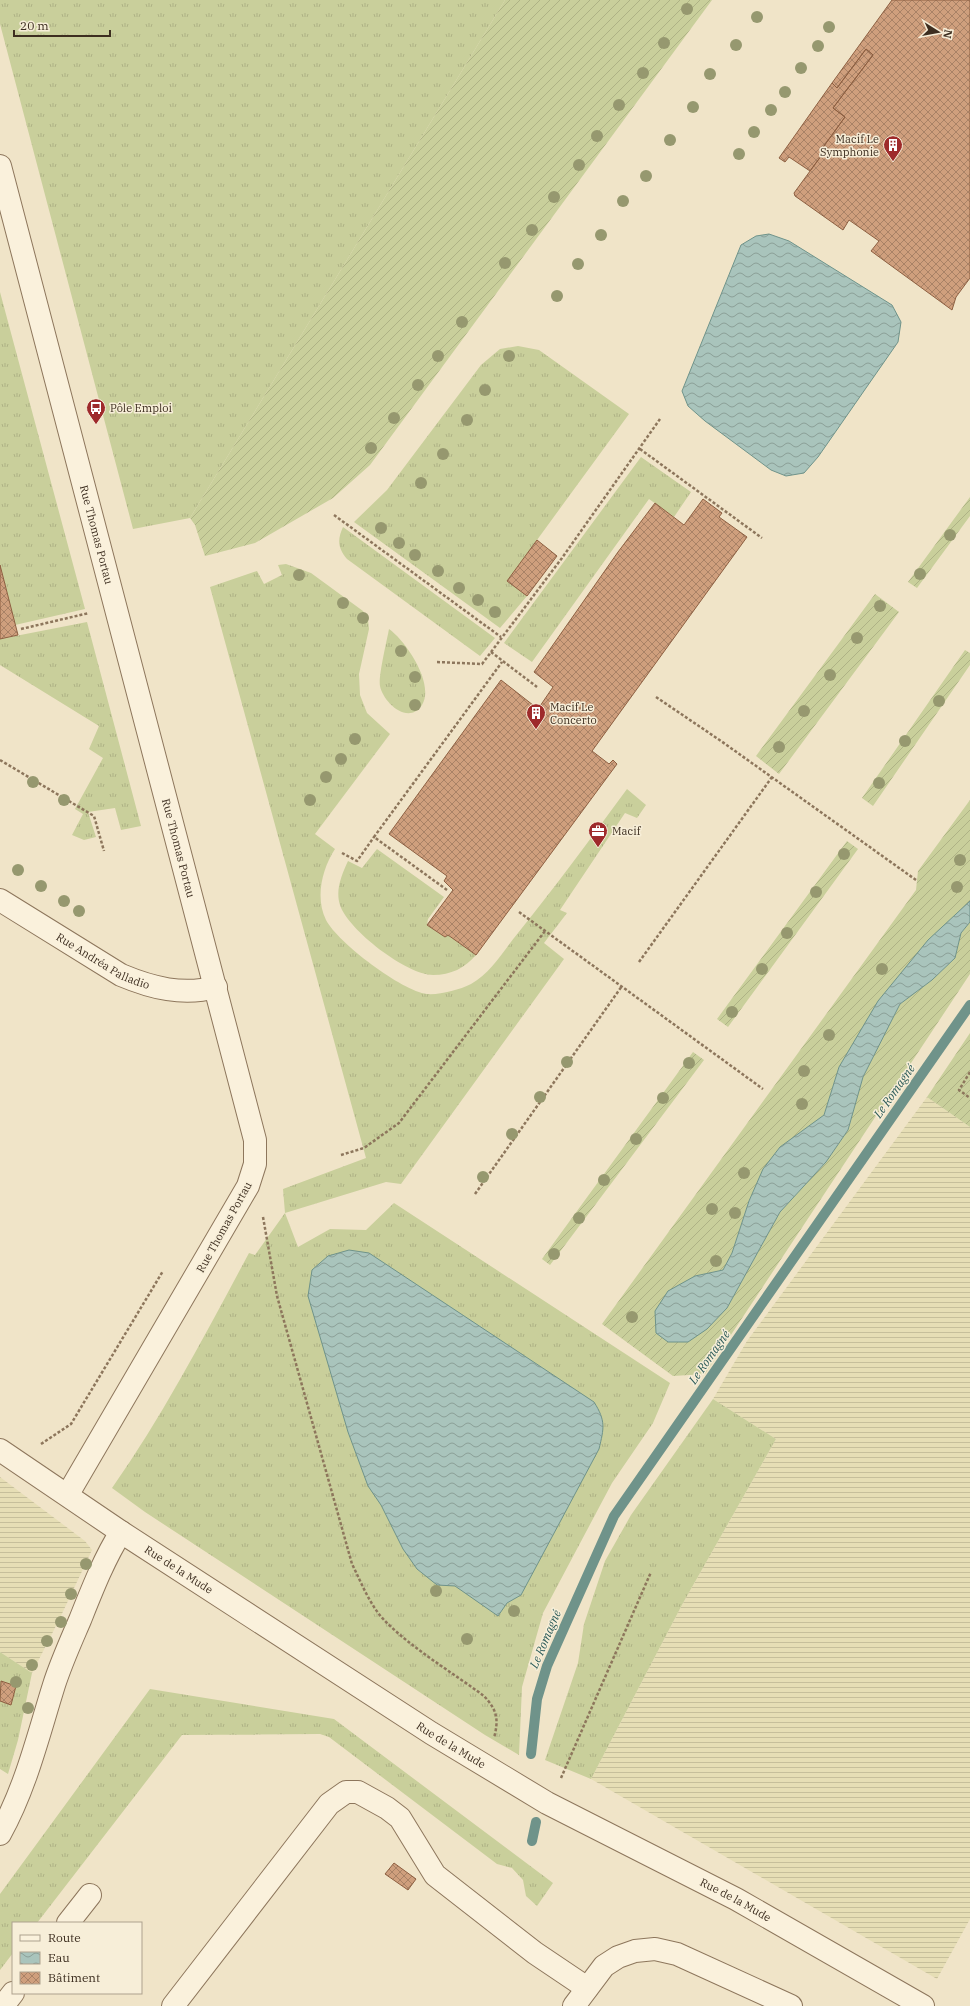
<svg xmlns="http://www.w3.org/2000/svg" width="970" height="2006" font-family="'IBM Plex Serif',serif">
<defs>
<pattern id="farmland-rules" width="6" height="5" patternUnits="userSpaceOnUse"><rect width="6" height="5" fill="#e6deb5"/><path d="M0 2.5h6" fill="none" stroke="#c6bf9b"/></pattern>
<pattern id="grass-tufts" width="24" height="20" patternUnits="userSpaceOnUse"><rect width="24" height="20" fill="#c9cf9b"/><path d="M3 7l-1-3M5 7V3M7 7l1-3M15 17l-1-3M17 17v-4M19 17l1-3" fill="none" stroke="#aeb285"/></pattern>
<pattern id="garden-furrows" width="10" height="10" patternUnits="userSpaceOnUse"><rect width="10" height="10" fill="#c9cf9b"/><path d="M-1 1l2-2M0 10L10 0M9 11l2-2" fill="none" stroke="#aeb285"/></pattern>
<pattern id="water-waves" width="16" height="10" patternUnits="userSpaceOnUse"><rect width="16" height="10" fill="#a9c4bc"/><path d="M0 5q4-4 8 0t8 0" fill="none" stroke="#8ba098"/></pattern>
<pattern id="building-cross-hatch" width="8" height="8" patternUnits="userSpaceOnUse"><rect width="8" height="8" fill="#cf9f7d"/><path d="M0 0l8 8M0 8l8-8" fill="none" stroke="#a98266"/></pattern>
</defs>
<rect width="100%" height="100%" fill="#f0e4c8"/>
<path fill="url(#farmland-rules)" d="M927,1097L970,1127V1919L937,1979L591,1779L683,1603L776,1439L713,1399L747,1341Z
M0,1477L85,1541L92,1550L59,1620L32,1673L0,1652Z"/>
<path fill="url(#grass-tufts)" d="M0,0H505L190,518L133,529L0,24Z
M0,292L85,609L15,625L0,565Z
M518,346L539,350L629,414L507,581L527,596L500,628L354,522L387,490L481,365L500,349Z
M641,457L691,492L674,517L649,499L532,662L504,643Z
M343,527L495,638L480,656L347,559C338,548 337,540 343,527Z
M286,564L311,573L363,611L368,620L369,629L359,674L360,695L367,713L390,734L315,834L335,849C322,869 315,898 326,920C338,943 402,991 427,994C440,995 459,990 471,984C491,973 504,950 518,933C556,886 591,838 627,789L646,805L637,818L625,813L560,910L567,913L544,943L564,959L401,1184L386,1182L285,1213L298,1247L330,1229L366,1230L394,1203L670,1383L653,1423L612,1483L543,1613L522,1687L519,1755L485,1735L145,1512L112,1488C164,1414 206,1333 249,1253L255,1255L285,1213L283,1189L366,1158L210,587L257,571L264,584L282,575L278,565Z
M87,622L141,826L121,830L115,808L88,812L96,837L84,840L72,835L83,814L75,809L103,758L89,749L99,726L0,665V639Z
M389,629C406,641 435,684 422,705C408,726 383,702 380,686C378,677 387,640 389,629Z
M377,849L444,897L428,919L427,925L445,937L448,935L476,955C465,968 451,975 433,975C407,975 348,930 340,905C335,890 342,874 348,861L362,868Z
M713,1399L776,1439L683,1603L591,1779L545,1760L578,1663L584,1624L605,1561L631,1515Z
M0,1652L32,1673L18,1740L8,1774L0,1769Z
M150,1689L334,1719L553,1883L537,1906L526,1896L523,1880L512,1868L497,1864L329,1737L320,1734L182,1735L37,1923H13V1953L0,1970V1894Z"/>
<path fill="url(#garden-furrows)" d="M505,0H712L370,465L333,498L255,543L205,556L195,525L190,518Z
M970,497V516L917,588L908,582Z
M875,594L899,612L779,774L756,756Z
M965,650L970,653V665L873,806L862,798Z
M970,800V901L952,918L839,1067L824,1115L814,1124L749,1201L732,1253L723,1270L695,1276L727,1308L780,1212L826,1162L848,1130L863,1077L900,1004L932,980L955,958L961,933L970,922V974L705,1374L673,1376L602,1324L916,890L918,871Z
M847,841L858,849L728,1027L717,1019Z
M970,1033V1127L927,1097Z
M693,1052L704,1060L550,1265L542,1259Z"/>
<path fill="url(#water-waves)" stroke="#6f938a" d="M769,234L789,241L892,305L901,322L898,342L818,457L804,473L786,476L771,470L705,421L688,406L682,391L741,245L756,236Z
M970,901V922L961,933L955,958L932,980L900,1004L863,1077L848,1130L826,1162L780,1212L727,1308L707,1329L688,1342H668L656,1333L655,1311L668,1291L695,1276L723,1270L732,1253L749,1201L763,1169L780,1147L824,1115L839,1067L878,1001L928,940Z
M349,1250L369,1253L594,1402C606,1421 604,1428 599,1449L521,1595L507,1603L498,1616L455,1586L437,1585L417,1569L403,1549L381,1505L368,1486L348,1432L308,1296L312,1270L328,1256Z"/>
<g fill="none" stroke-linecap="round" stroke-linejoin="round">
<path stroke="#6f938a" stroke-width="10" d="M531,1754L537,1699L547,1666L614,1516L970,1005
M532,1841L536,1822"/>
</g>
<path fill="url(#building-cross-hatch)" stroke="#8d5f41" d="M892,0H970V278L956,297L952,310L871,251L879,241L849,220L843,230L795,196L794,193L824,152L821,150L845,117L833,108L873,55L866,49L837,88L832,83Z
M866,49L873,55L833,108L845,117L821,150L824,152L810,171L789,157L785,162L779,158L832,83L837,88Z
M703,499L722,513L719,517L747,537L592,751L609,764L613,760L617,764L476,955L448,935L445,937L427,925L453,890L444,881L447,876L389,834L501,680L538,709L553,687L534,672L618,552L655,503L684,525Z
M537,540L557,556L527,596L507,581Z
M0,565L18,635L0,639Z
M1,1681L16,1686L11,1705L0,1701Z
M394,1863L416,1879L408,1890L385,1874Z"/>
<g fill="none" stroke-linecap="round" stroke-linejoin="round">
<defs>
<g id="minor">
<path id="s1" d="M0,166L255,1140V1164L248,1186L68,1494"/>
<path id="s2" d="M0,900L121,975C152,988 183,996 216,987"/>
<path id="s3" d="M0,1450L121,1532L431,1733L547,1803L736,1899L923,2006"/>
<path d="M0,1834C26,1787 38,1736 54,1685C61,1663 71,1641 80,1620C92,1590 104,1559 121,1532"/>
<path d="M68,1923L90,1895"/>
<path d="M3,2006L13,1993"/>
<path d="M173,2006L329,1804L346,1792H358L387,1808L400,1818L435,1875L535,1953L587,1988"/>
<path d="M574,2006L604,1966L618,1957L635,1951L655,1949L677,1954L791,2006"/>
</g>
</defs>
<use href="#minor" stroke="#8d765c" stroke-width="24"/>
<path stroke="#8d765c" stroke-width="2.5" stroke-dasharray="3 2" stroke-linecap="butt" d="M640,449L762,538
M334,515L501,637
M21,629L89,613
M491,652L537,687
M437,662L482,664L562,558L660,419
M656,697L721,741L916,880
M0,760L94,816L104,851
M342,853L357,861L374,837
M447,890L374,837L502,662
M519,912L763,1089
M639,962L772,777
M970,1072L959,1090L970,1098
M341,1155L364,1148L399,1123L545,931
M475,1194L622,986
M263,1217L277,1296L352,1564C362,1584 370,1606 386,1622C413,1649 453,1673 484,1696C497,1710 499,1719 494,1738
M41,1444L71,1424L163,1271
M561,1778L651,1572"/>
<use href="#minor" stroke="#faf1dc" stroke-width="22"/>
</g>
<g fill="#96986f">
<circle cx="687" cy="9" r="6"/>
<circle cx="757" cy="17" r="6"/>
<circle cx="829" cy="27" r="6"/>
<circle cx="664" cy="43" r="6"/>
<circle cx="736" cy="45" r="6"/>
<circle cx="818" cy="46" r="6"/>
<circle cx="801" cy="68" r="6"/>
<circle cx="643" cy="73" r="6"/>
<circle cx="710" cy="74" r="6"/>
<circle cx="785" cy="92" r="6"/>
<circle cx="619" cy="105" r="6"/>
<circle cx="693" cy="107" r="6"/>
<circle cx="771" cy="110" r="6"/>
<circle cx="754" cy="132" r="6"/>
<circle cx="597" cy="136" r="6"/>
<circle cx="670" cy="140" r="6"/>
<circle cx="739" cy="154" r="6"/>
<circle cx="579" cy="165" r="6"/>
<circle cx="646" cy="176" r="6"/>
<circle cx="554" cy="197" r="6"/>
<circle cx="623" cy="201" r="6"/>
<circle cx="532" cy="230" r="6"/>
<circle cx="601" cy="235" r="6"/>
<circle cx="505" cy="263" r="6"/>
<circle cx="578" cy="264" r="6"/>
<circle cx="557" cy="296" r="6"/>
<circle cx="462" cy="322" r="6"/>
<circle cx="438" cy="356" r="6"/>
<circle cx="509" cy="356" r="6"/>
<circle cx="418" cy="385" r="6"/>
<circle cx="485" cy="390" r="6"/>
<circle cx="394" cy="418" r="6"/>
<circle cx="467" cy="420" r="6"/>
<circle cx="371" cy="448" r="6"/>
<circle cx="443" cy="454" r="6"/>
<circle cx="421" cy="483" r="6"/>
<circle cx="381" cy="528" r="6"/>
<circle cx="950" cy="535" r="6"/>
<circle cx="399" cy="543" r="6"/>
<circle cx="415" cy="555" r="6"/>
<circle cx="438" cy="571" r="6"/>
<circle cx="920" cy="574" r="6"/>
<circle cx="299" cy="575" r="6"/>
<circle cx="459" cy="588" r="6"/>
<circle cx="478" cy="600" r="6"/>
<circle cx="343" cy="603" r="6"/>
<circle cx="880" cy="606" r="6"/>
<circle cx="495" cy="612" r="6"/>
<circle cx="363" cy="618" r="6"/>
<circle cx="857" cy="638" r="6"/>
<circle cx="401" cy="651" r="6"/>
<circle cx="830" cy="675" r="6"/>
<circle cx="415" cy="677" r="6"/>
<circle cx="939" cy="701" r="6"/>
<circle cx="415" cy="705" r="6"/>
<circle cx="804" cy="711" r="6"/>
<circle cx="355" cy="739" r="6"/>
<circle cx="905" cy="741" r="6"/>
<circle cx="779" cy="747" r="6"/>
<circle cx="341" cy="759" r="6"/>
<circle cx="326" cy="777" r="6"/>
<circle cx="33" cy="782" r="6"/>
<circle cx="879" cy="783" r="6"/>
<circle cx="64" cy="800" r="6"/>
<circle cx="310" cy="800" r="6"/>
<circle cx="844" cy="854" r="6"/>
<circle cx="960" cy="860" r="6"/>
<circle cx="18" cy="870" r="6"/>
<circle cx="41" cy="886" r="6"/>
<circle cx="957" cy="887" r="6"/>
<circle cx="816" cy="892" r="6"/>
<circle cx="64" cy="901" r="6"/>
<circle cx="79" cy="911" r="6"/>
<circle cx="787" cy="933" r="6"/>
<circle cx="762" cy="969" r="6"/>
<circle cx="882" cy="969" r="6"/>
<circle cx="732" cy="1012" r="6"/>
<circle cx="829" cy="1035" r="6"/>
<circle cx="567" cy="1062" r="6"/>
<circle cx="689" cy="1063" r="6"/>
<circle cx="804" cy="1071" r="6"/>
<circle cx="540" cy="1097" r="6"/>
<circle cx="663" cy="1098" r="6"/>
<circle cx="802" cy="1104" r="6"/>
<circle cx="512" cy="1134" r="6"/>
<circle cx="636" cy="1139" r="6"/>
<circle cx="744" cy="1173" r="6"/>
<circle cx="483" cy="1177" r="6"/>
<circle cx="604" cy="1180" r="6"/>
<circle cx="712" cy="1209" r="6"/>
<circle cx="735" cy="1213" r="6"/>
<circle cx="579" cy="1218" r="6"/>
<circle cx="554" cy="1254" r="6"/>
<circle cx="716" cy="1261" r="6"/>
<circle cx="632" cy="1317" r="6"/>
<circle cx="86" cy="1564" r="6"/>
<circle cx="436" cy="1591" r="6"/>
<circle cx="71" cy="1594" r="6"/>
<circle cx="514" cy="1611" r="6"/>
<circle cx="61" cy="1622" r="6"/>
<circle cx="467" cy="1639" r="6"/>
<circle cx="47" cy="1641" r="6"/>
<circle cx="32" cy="1665" r="6"/>
<circle cx="16" cy="1682" r="6"/>
<circle cx="28" cy="1708" r="6"/>
</g>
<defs>
<symbol id="building-pin" viewBox="-11 -11 22 30"><path d="M0 17L-7.5 6A9.5 9.5 0 1 1 7.5 6Z" fill="#9e2a2b" stroke="#f7eed8"/><path d="M-4-6H4V6H1V3H-1V6H-4ZM-2.5-4.3h1.7v1.8h-1.7ZM.8-4.3h1.7v1.8H.8ZM-2.5-1h1.7V.8h-1.7ZM.8-1h1.7V.8H.8Z" fill="#fff"/></symbol>
<symbol id="bus-pin" viewBox="-11 -11 22 30"><path d="M0 17L-7.5 6A9.5 9.5 0 1 1 7.5 6Z" fill="#9e2a2b" stroke="#f7eed8"/><path d="M-5-6H5V4H4V6H2V4H-2V6H-4V4H-5ZM-3.5-4V0h7V-4ZM-3.5 1.2v1.5H-2V1.2ZM2 1.2v1.5H3.5V1.2Z" fill="#fff"/></symbol>
<symbol id="office-pin" viewBox="-11 -11 22 30"><path d="M0 17L-7.5 6A9.5 9.5 0 1 1 7.5 6Z" fill="#9e2a2b" stroke="#f7eed8"/><path d="M-6-3h4V-5.5h4V-3h4V5H-6ZM-1-4.5V-3h2v-1.5ZM-6 0V1H6V0Z" fill="#fff"/></symbol>
</defs>
<g fill-rule="evenodd">
<use href="#building-pin" x="882" y="134" width="22" height="30"/>
<use href="#bus-pin" x="85" y="397" width="22" height="30"/>
<use href="#building-pin" x="525" y="702" width="22" height="30"/>
<use href="#office-pin" x="587" y="820" width="22" height="30"/>
</g>
<g text-anchor="middle" dominant-baseline="central" stroke-width="3" stroke-linejoin="round" paint-order="stroke">
<g font-size="11" fill="#3d2e20" stroke="#f7eed8" text-anchor="start">
<text x="879" y="139" text-anchor="end">Macif Le<tspan x="879" dy="13">Symphonie</tspan></text>
<text x="110" y="408">Pôle Emploi</text>
<text x="550" y="707">Macif Le<tspan x="550" dy="13">Concerto</tspan></text>
<text x="612" y="831">Macif</text>
</g>
<g font-size="11" fill="#3d2e20" stroke="#f7eed8">
<text stroke="none"><textPath href="#s1" startOffset="381">Rue Thomas Portau</textPath></text>
<text stroke="none"><textPath href="#s1" startOffset="705">Rue Thomas Portau</textPath></text>
<text stroke="none"><textPath href="#s2" startOffset="120">Rue Andréa Palladio</textPath></text>
<text transform="translate(224 1227) rotate(-61)">Rue Thomas Portau</text>
<text stroke="none"><textPath href="#s3" startOffset="215">Rue de la Mude</textPath></text>
<text stroke="none"><textPath href="#s3" startOffset="539">Rue de la Mude</textPath></text>
<text stroke="none"><textPath href="#s3" startOffset="863">Rue de la Mude</textPath></text>
</g>
<g font-size="12" font-style="italic" fill="#2f5d5a" stroke="#f7eed8">
<text transform="translate(894 1091) rotate(-55)">Le Romagné</text>
<text transform="translate(709 1357) rotate(-55)">Le Romagné</text>
<text transform="translate(545 1639) rotate(-67)">Le Romagné</text>
</g>
</g>
<rect x="12" y="1922" width="130" height="72" fill="#f7eed8" stroke="#ada18e"/>
<rect x="20" y="1935" width="20" height="6" fill="#faf1dc" stroke="#ada18e"/>
<text x="48" y="1942" font-size="12" fill="#3d2e20">Route</text>
<rect x="20" y="1952" width="20" height="12" fill="url(#water-waves)" stroke="#ada18e"/>
<text x="48" y="1962" font-size="12" fill="#3d2e20">Eau</text>
<rect x="20" y="1972" width="20" height="12" fill="url(#building-cross-hatch)" stroke="#ada18e"/>
<text x="48" y="1982" font-size="12" fill="#3d2e20">Bâtiment</text>
<g transform="translate(938 32) rotate(101)" stroke="#f7eed8" stroke-width="3" paint-order="stroke">
<path d="M0-3L7 15L0 10L-7 15Z" fill="#3d2e20"/>
<text y="-6" font-size="11" font-weight="bold" text-anchor="middle" fill="#3d2e20">N</text>
</g>
<path d="M14 30v6h96v-6" fill="none" stroke="#3d2e20" stroke-width="2"/>
<text x="20" y="30" font-size="12" fill="#3d2e20" stroke="#f7eed8" stroke-width="3" paint-order="stroke">20 m</text>
</svg>
